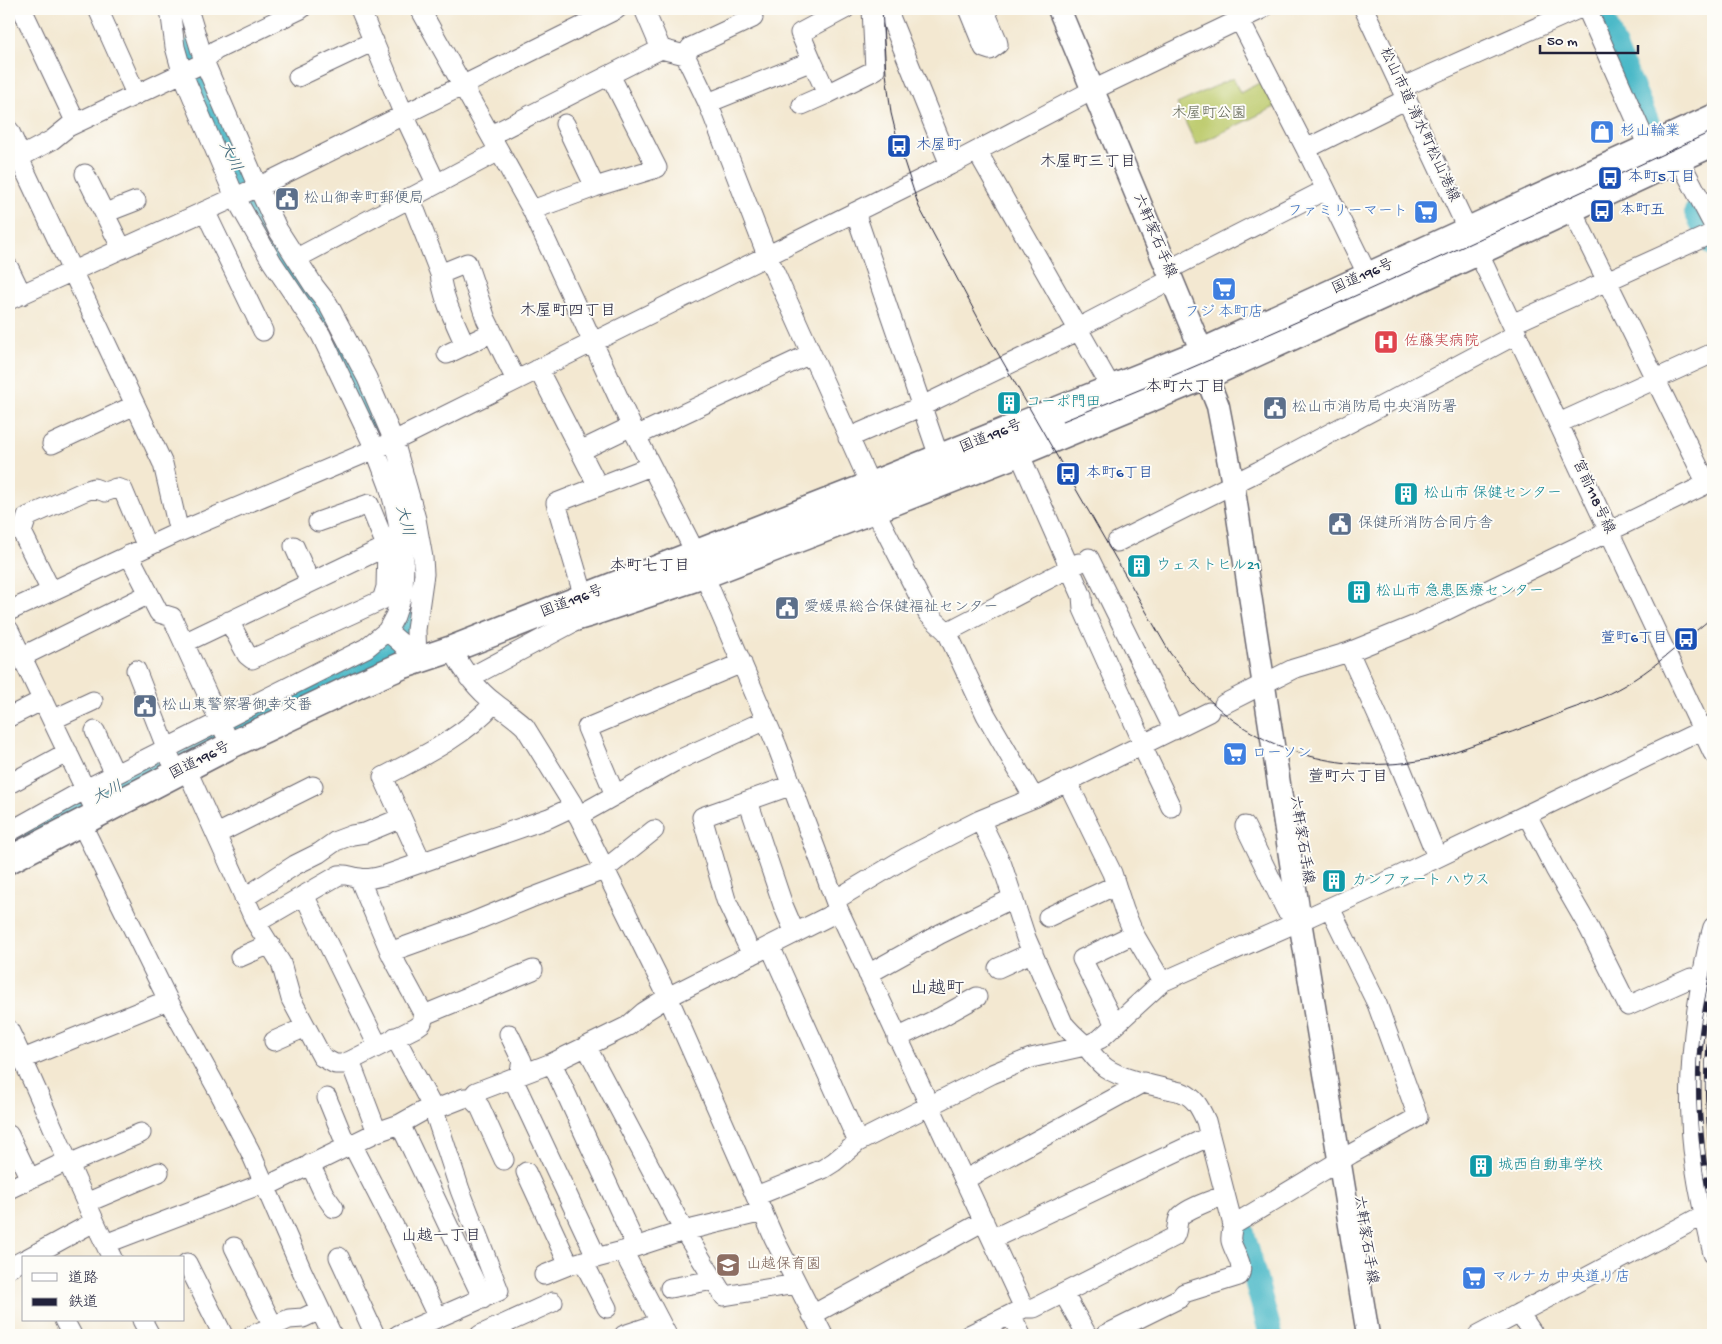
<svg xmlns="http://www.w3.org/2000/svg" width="1722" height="1344" font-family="'Gochi Hand','Klee One',sans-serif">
<rect width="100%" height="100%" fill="#fdfcf7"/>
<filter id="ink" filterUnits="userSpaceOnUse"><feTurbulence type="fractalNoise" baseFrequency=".02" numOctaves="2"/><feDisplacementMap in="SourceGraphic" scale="10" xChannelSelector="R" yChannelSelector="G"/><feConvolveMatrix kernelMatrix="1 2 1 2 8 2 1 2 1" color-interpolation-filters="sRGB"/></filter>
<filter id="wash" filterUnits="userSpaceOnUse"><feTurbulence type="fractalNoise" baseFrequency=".0096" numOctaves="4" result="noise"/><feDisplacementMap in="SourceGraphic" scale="20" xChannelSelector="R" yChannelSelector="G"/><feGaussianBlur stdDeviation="1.12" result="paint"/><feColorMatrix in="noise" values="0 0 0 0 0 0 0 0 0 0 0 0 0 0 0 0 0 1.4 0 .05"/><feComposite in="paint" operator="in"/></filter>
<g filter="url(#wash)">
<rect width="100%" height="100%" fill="#f3e8d1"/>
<path fill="#bdcb6d" stroke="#707654" d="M1233,78L1240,93L1265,80L1277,106L1196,145L1177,104Z"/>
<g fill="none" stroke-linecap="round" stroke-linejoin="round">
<path stroke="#4cb9c8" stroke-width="24" d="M1599,9L1621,62
M194,49L212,124L237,178L259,219L329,329L342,355L380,436L389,467
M1625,70L1649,126
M1696,212L1713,244
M9,844C101,798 192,747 285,701C310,689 376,665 391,645C406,627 411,600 412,577
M1242,1230L1271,1335"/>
</g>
</g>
<g filter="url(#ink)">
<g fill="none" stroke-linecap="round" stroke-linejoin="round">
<defs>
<path id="minor" d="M22,9L76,123
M98,9L136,94
M188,9L204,61L258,187L278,230L314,286L328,304L367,378L394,441L416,519L423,558L424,574L416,630L417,661
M360,9L404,115L436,183
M420,9L532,210L636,436L690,542L777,746L839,911L1024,1308
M644,9L661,49L685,55L708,103L767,255L865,473L880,520L928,614L947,632L986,715L1034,798
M887,9L950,165
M968,9L984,48L990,50L998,44L997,40L984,9
M1234,9L1306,149L1374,288
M1364,9L1713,753
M1587,9L1653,158
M685,55L691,47L753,18L749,9
M812,61L800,33L845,9
M298,77L374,41
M1401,88L1578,9
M708,103L812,61L827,94L875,70L872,9
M802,105L827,94
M565,124L595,187
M9,130L21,156
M491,135L661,49
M1673,148L1713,224
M1306,149L1407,99
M977,151L1112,389
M19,158L163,464L179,532
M9,163L52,140L68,127L199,65L216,50L301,9
M85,174L122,249
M410,197L440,274C443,299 455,322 465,345
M1566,198L1707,484
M532,210L595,187L657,168L610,75
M205,211L263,331
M855,212L935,445L945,467
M105,213L136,201
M297,258L499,151
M9,268L22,295
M1168,270L1325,190
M440,274L467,263L486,319L516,380
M9,300L258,187L617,9
M1512,324L1713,233
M1078,328L1172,279
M447,354L491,333
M538,369L598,486
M1559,423L1713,353
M636,436L810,354
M848,438L922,406L1080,330
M52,444L135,405
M580,451L632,426
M1019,453L1082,596L1083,609L1144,745
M1117,542L1259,471L1517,334
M294,546L310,582
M129,555L159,613L172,617L225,733
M1089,558L1174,730
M51,591L22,532L27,517L85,491L94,488L105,492L116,488L123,490L147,547
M584,597L556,503L651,466
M9,611L179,532L394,441L950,165L1093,90L1262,9
M229,621L247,655L252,659L382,600L386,587L387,548L369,504L318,522
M9,630L97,814
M387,631L401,643L417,661
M947,632L1079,563
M184,643L379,550L397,545
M452,649C462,669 476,689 495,703C505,711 516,718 525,727L572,803L668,997L774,1238L823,1335
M1349,652L1399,763L1437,857
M21,657L149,594
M136,670L171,760
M469,678L587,615
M1224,704L1293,669L1349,652L1418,624L1713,481
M9,717L43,700
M52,720L93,701
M95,731L115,774
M1142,746L1171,807
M186,768L256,923L281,963L291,999L322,1057L335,1064H342L350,1061L415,1028L422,1023L424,1015L392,956L359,878
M1067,781L1112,873L1124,910L1134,934L1162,982
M9,784L68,752
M615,795L587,728L742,663
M748,801L783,905L795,933
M1527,815L1555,869L1589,928L1628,1006L1691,978L1701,982
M578,816L674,762L766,720
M980,820L1002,865L1026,938L1063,1023C1070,1032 1077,1038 1085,1045C1092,1053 1097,1062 1106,1068C1123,1080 1160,1087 1181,1092C1195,1097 1200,1108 1206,1121L1233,1225C1232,1230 1230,1236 1231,1241C1234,1253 1245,1264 1239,1276L1184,1293L1180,1298L1105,1335
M81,823L168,1000L219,1092L250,1151L302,1271L332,1335
M1245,826L1286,910L1300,921
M9,832L86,789L366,648L387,631L395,616L403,592L404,563L402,544L395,508L389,486L375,449L321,335L272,262L235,197L182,72L175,47L170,9
M217,834L313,786
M422,863L383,777C423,756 464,737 494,703
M304,895L378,1046
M244,898L295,865L319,853L336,841L352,835L365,833L401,818
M835,900L907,857L980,820L1034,798L1209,712
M1048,917L1116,885
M256,923L339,875C347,874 352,877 360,878C369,880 377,877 386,875L549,818L566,810L572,803
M1713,927C1705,954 1701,982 1697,1009C1692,1046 1689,1082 1691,1119C1692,1165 1703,1210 1713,1254
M770,946L858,1142
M390,952L468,924L531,898L604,870L654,830
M752,955L726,900L702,817L792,785
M240,957L270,944
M998,968L1033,952
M868,974L940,934L1013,898
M424,1015L533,970
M1115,1025L1082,959L1134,934
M9,1030C45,1105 75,1183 112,1258
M509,1034L522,1061L519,1076
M395,1037L433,1108L460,1190L499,1291L398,1335
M897,1038L941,1017L977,997
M274,1041L306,1027
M586,1046L684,1231L724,1296L796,1284
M23,1059L168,1000
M350,1061L377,1132
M552,1063L636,1246
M513,1079L597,1258
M327,1098L347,1147
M471,1098L476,1092L552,1063L628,1026L644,1012L668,997L839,911
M400,1124L483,1299
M9,1135L30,1179
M352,1144L398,1234L438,1318
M69,1164L141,1133
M310,1164L324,1194L334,1208
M526,1172L569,1265
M964,1180L1144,1082
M265,1187L377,1132L400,1124L423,1111L441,1107L464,1098H471L480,1107L504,1160
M9,1189L67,1161
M756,1196L823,1169L834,1162L858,1142L992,1074L1031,1058L1085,1046L1100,1039L1162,982L1300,921L1401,875L1713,725
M86,1203L159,1172
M1233,1225L1351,1154L1418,1117L1377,1004L1330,908
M992,1239L1210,1136
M105,1244L264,1183
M234,1247L273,1326
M623,1251L667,1335
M339,1257L375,1335
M28,1258L94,1222
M583,1261L607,1308
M187,1263L223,1335
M9,1268L24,1260
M544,1275L569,1265L623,1251L684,1231L763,1212
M670,1288L714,1280
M1064,1294L1087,1335
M1519,1313L1534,1335
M812,1315L984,1221
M1011,1315L1021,1335
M64,1320L72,1335
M142,1320L150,1335
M253,1335L289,1319L303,1318L320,1310
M480,1335L553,1302
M624,1335L660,1323
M969,1335L1024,1308H1034L1174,1237C1178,1231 1176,1225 1179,1218C1183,1210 1216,1198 1225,1196
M1478,1335L1713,1210"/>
<path id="major" d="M1059,9L1202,352L1206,376L1218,406L1233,484L1300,921L1368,1335"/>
<path id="highway" d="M574,618L591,613L704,575L876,509L1019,453L1217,371L1478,252L1713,143
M9,860L231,745L360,684L401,666L452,649L868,486L1202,352L1713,118"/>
</defs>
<use href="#minor" stroke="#6b6770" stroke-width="21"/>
<use href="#major" stroke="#6b6770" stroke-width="25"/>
<use href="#highway" stroke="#6b6770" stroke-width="29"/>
<use href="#minor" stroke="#fff" stroke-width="19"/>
<use href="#major" stroke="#fff" stroke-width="22"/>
<use href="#highway" stroke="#fff" stroke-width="26"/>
<path stroke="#22223b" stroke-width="1" d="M882,9L886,73L891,113L899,146L919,207L984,329L1170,653C1185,672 1199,691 1217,707C1274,758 1355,774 1429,759C1451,754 1473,744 1494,738C1519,730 1544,720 1568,710C1591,702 1613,693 1633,680C1662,662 1686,638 1713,617
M1063,421C1283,333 1498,230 1713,131"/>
<defs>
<path id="rail" d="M1713,969C1707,1001 1700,1032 1699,1064C1697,1116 1703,1166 1713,1217
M1713,1014C1704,1064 1708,1117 1713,1167"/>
</defs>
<use href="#rail" stroke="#22223b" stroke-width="5.5"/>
<use href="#rail" stroke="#fdfcf7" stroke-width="4" stroke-dasharray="11" stroke-linecap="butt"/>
</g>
</g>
<defs>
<symbol id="shop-square" viewBox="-11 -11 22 22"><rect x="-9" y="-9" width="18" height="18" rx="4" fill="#3f7fe0" stroke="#fdfcf7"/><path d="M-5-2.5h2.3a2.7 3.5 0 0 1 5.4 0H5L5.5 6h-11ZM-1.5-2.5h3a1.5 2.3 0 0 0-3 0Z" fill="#fff"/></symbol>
<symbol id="bus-square" viewBox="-11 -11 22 22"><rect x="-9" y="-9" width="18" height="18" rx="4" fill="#1a4fb4" stroke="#fdfcf7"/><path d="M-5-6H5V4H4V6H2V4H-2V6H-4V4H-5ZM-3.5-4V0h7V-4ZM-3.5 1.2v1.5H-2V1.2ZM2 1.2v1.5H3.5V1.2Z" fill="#fff"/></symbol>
<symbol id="civic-square" viewBox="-11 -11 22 22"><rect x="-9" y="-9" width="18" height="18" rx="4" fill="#5c6f8a" stroke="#fdfcf7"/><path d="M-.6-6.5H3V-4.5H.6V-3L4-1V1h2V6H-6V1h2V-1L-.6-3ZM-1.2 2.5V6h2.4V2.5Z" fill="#fff"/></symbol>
<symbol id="supermarket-square" viewBox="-11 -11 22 22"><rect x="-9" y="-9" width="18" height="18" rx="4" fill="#3f7fe0" stroke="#fdfcf7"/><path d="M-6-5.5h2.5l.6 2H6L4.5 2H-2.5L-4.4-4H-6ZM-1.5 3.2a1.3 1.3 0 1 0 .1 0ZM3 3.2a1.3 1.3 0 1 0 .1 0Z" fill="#fff"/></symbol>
<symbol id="hospital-square" viewBox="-11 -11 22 22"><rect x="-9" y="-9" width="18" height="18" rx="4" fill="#e0444e" stroke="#fdfcf7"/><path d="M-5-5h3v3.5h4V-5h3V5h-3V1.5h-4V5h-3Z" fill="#fff"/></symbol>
<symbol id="building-square" viewBox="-11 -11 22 22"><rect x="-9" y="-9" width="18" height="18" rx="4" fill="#0f9aa8" stroke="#fdfcf7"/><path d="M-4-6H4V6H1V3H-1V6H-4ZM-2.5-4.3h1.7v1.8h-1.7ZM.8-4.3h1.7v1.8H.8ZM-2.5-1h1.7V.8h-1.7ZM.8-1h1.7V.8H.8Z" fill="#fff"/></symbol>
<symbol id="school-square" viewBox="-11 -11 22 22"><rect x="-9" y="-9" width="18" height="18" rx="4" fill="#8d6e63" stroke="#fdfcf7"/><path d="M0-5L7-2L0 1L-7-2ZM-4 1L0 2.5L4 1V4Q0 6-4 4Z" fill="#fff"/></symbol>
</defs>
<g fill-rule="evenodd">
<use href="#shop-square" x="1588" y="118" width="28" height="28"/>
<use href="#bus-square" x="885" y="132" width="28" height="28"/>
<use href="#bus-square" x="1596" y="164" width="28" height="28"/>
<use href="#civic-square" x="273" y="185" width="28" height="28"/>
<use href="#bus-square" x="1588" y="197" width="28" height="28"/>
<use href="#supermarket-square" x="1412" y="198" width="28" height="28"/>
<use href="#supermarket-square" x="1210" y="275" width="28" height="28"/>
<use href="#hospital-square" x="1372" y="328" width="28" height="28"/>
<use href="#building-square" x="995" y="389" width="28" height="28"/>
<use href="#civic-square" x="1261" y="394" width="28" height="28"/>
<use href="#bus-square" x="1054" y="460" width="28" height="28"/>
<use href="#building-square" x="1392" y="480" width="28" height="28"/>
<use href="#civic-square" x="1326" y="510" width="28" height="28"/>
<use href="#building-square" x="1125" y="552" width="28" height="28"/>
<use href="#building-square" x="1345" y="578" width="28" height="28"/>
<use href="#civic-square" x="773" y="594" width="28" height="28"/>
<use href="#bus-square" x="1672" y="625" width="28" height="28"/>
<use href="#civic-square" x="131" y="692" width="28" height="28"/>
<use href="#supermarket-square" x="1221" y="740" width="28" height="28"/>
<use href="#building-square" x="1320" y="867" width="28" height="28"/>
<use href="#building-square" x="1467" y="1152" width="28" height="28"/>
<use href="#school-square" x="714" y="1251" width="28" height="28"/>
<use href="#supermarket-square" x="1460" y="1264" width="28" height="28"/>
</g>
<g text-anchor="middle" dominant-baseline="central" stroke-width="4" stroke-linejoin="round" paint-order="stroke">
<g font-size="15" fill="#585d4c" stroke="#fdfcf7">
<text x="1209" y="114">木屋町公園</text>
</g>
<g font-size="15" fill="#22223b" stroke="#fdfcf7">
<text transform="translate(1419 125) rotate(65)">松山市道 清水町松山港線</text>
<text transform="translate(1154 236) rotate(67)">六軒家石手線</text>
<text transform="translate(1363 277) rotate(-24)">国道196号</text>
<text transform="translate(991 437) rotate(-22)">国道196号</text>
<text transform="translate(1593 497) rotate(65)">宮前118号線</text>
<text transform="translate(572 602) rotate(-21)">国道196号</text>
<text transform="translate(200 761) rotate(-27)">国道196号</text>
<text transform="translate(1301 840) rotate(81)">六軒家石手線</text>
<text transform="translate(1365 1240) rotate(81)">六軒家石手線</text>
</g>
<g font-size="15" fill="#366cbe" stroke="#fdfcf7" text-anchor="start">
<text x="1620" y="132">杉山輪業</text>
<text x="1408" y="212" text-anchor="end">ファミリーマート</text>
<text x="1224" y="313" text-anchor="middle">フジ 本町店</text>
<text x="1252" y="754">ローソン</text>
<text x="1492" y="1278">マルナカ 中央道り店</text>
</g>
<g font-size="15" fill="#164399" stroke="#fdfcf7" text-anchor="start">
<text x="916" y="146">木屋町</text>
<text x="1628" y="178">本町5丁目</text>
<text x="1620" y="211">本町五</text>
<text x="1086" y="474">本町6丁目</text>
<text x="1668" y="639" text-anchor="end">萱町6丁目</text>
</g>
<g font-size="15" fill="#4e5e75" stroke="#fdfcf7" text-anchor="start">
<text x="304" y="199">松山御幸町郵便局</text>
<text x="1292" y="408">松山市消防局中央消防署</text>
<text x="1358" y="524">保健所消防合同庁舎</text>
<text x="804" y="608">愛媛県総合保健福祉センター</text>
<text x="162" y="706">松山東警察署御幸交番</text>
</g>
<g font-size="15" fill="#be3a42" stroke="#fdfcf7" text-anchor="start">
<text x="1404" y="342">佐藤実病院</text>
</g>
<g font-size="15" fill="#0d838f" stroke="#fdfcf7" text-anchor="start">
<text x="1026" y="403">コーポ門田</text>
<text x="1424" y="494">松山市 保健センター</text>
<text x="1156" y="566">ウェストヒル21</text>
<text x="1376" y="592">松山市 急患医療センター</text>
<text x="1352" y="881">カンファート ハウス</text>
<text x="1498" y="1166">城西自動車学校</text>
</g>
<g font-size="15" fill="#785e54" stroke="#fdfcf7" text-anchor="start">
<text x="746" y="1265">山越保育園</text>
</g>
<g font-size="16" font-style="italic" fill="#335e73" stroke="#fdfcf7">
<text transform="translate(229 157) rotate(64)">大川</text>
<text transform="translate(403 521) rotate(75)">大川</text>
<text transform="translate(108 794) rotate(-27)">大川</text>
</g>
<g font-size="16" fill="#22223b" stroke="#fdfcf7">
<text x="1088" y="163">木屋町三丁目</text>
<text x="568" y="312">木屋町四丁目</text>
<text x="1186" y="388">本町六丁目</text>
<text x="650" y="567">本町七丁目</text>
<text x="1348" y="778">萱町六丁目</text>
<text x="441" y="1237">山越一丁目</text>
</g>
<g font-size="18" fill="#22223b" stroke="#fdfcf7">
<text x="937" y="989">山越町</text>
</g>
</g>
<rect width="1722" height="1344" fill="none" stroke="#fdfcf7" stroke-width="30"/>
<rect x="22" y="1256" width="162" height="65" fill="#fdfcf7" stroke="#a5a5ac"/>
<rect x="32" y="1273" width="25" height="8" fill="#ffffff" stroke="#a5a5ac"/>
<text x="68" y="1282" font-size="15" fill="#22223b">道路</text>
<rect x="32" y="1298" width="25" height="8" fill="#22223b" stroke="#a5a5ac"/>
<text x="68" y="1306" font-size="15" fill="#22223b">鉄道</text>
<path d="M1540 45v8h98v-8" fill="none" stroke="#22223b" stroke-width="2.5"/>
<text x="1547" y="45" font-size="15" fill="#22223b" stroke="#fdfcf7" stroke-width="4" paint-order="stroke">50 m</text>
</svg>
